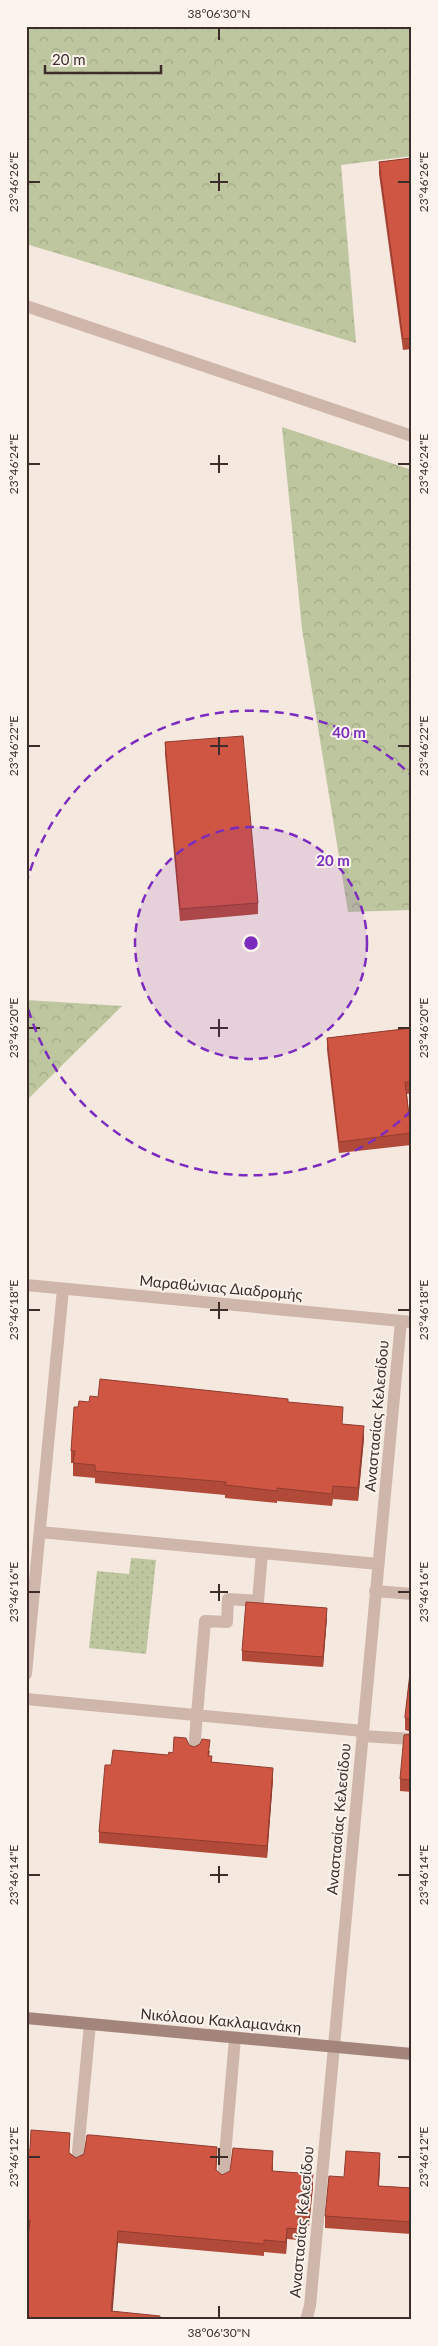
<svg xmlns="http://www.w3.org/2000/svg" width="438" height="2346" font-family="Lato,sans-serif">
<defs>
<pattern id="grass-dots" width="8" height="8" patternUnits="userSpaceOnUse" patternTransform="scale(1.25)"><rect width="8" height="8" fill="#bdc69e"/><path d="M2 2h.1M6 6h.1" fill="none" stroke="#a3aa88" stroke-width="1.8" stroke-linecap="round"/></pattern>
<pattern id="forest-crowns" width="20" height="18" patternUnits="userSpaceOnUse" patternTransform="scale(1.25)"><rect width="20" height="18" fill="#bdc69e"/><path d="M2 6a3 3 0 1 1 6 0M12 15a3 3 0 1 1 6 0" fill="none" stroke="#a3aa88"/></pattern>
</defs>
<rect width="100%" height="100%" fill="#f5e8df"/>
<path fill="url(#grass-dots)" d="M131,1558L156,1560L146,1654L89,1648L97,1571L129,1574Z"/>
<path fill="url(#forest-crowns)" d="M26,26H412V156L341,165L356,343L26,244Z
M282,427L412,470V910L348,912L302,629Z
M26,1000L122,1006L26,1101Z"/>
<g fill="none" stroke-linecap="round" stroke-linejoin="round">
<path stroke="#cfb6aa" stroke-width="12" d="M26,306L412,436"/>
<path stroke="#cfb6aa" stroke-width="12" d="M26,1285L412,1322
M40,1532L378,1564
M375,1591L412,1594
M26,1674L63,1289
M26,1699L363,1731
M362,1736L412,1739
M194,1750L205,1621L227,1622L228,1599L258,1601L262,1553
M77,2162L90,2024
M223,2179L235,2038
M306,2320L310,2306L401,1321"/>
<path stroke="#a3857b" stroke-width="12" d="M26,2018L412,2054"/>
</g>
<path fill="#b24a3a" d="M412,158V349L403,350L379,174V162Z
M165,742L258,903V914L180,921L165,754Z
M412,1028V1093L407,1094L411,1133V1145L339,1153L327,1050V1038Z
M98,1397L288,1402L343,1424L364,1438L358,1501L333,1499L332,1506L277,1501V1503L225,1498V1495L95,1483V1478L73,1476V1463H71V1451L78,1407Z
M327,1617L323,1667L242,1661V1651Z
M412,1656V1732L405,1730V1716Z
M412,1734V1792L400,1791V1779Z
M210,1751L209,1756L212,1762L273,1779L267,1858L99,1843V1832L111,1765L168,1755L173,1753Z
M26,2150L70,2153L76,2158L217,2159L216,2171L222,2175L273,2163V2171L313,2186L309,2226H298V2240L287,2239L286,2254L264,2252V2256L118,2243L26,2320L29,2232H26Z
M380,2165L379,2186L412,2188V2254H410L411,2234L325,2228V2216L344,2177Z"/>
<path fill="#913c2f" d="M364,1426V1438L358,1501V1488Z
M327,1608V1617L323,1667V1657Z
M273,1768V1779L267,1858V1846Z
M380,2153V2165L378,2198V2186Z
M313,2174V2186L309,2226V2214Z
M287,2228V2239L286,2254V2242Z
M118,2231V2243L112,2320L111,2311Z"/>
<path fill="#cf5643" stroke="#913c2f" d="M412,158V338L403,339L379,162Z
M243,736L258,903L180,909L165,742Z
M412,1028V1082H405L411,1133L339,1142L327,1038Z
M100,1379L288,1399V1402L343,1407L342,1424L364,1426L358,1488L333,1486L332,1494L277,1488V1491L225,1485L226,1482L95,1471V1465L73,1463L75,1451H71L74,1407H78L79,1401L89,1402L90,1396L98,1397Z
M246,1602L327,1608L323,1657L242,1651Z
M412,1656V1720L405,1718V1716Z
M412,1734V1780L400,1779L404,1735Z
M174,1737L186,1738L189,1745L194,1747L200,1744L202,1739L210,1740L208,1756H212L211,1762L273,1768L267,1846L99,1832L105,1765H111L113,1750L168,1755L169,1752L173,1753Z
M31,2130L70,2133L69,2153L76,2158L84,2154L87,2135H91L217,2147L216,2170L222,2175L230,2171L233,2148L273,2151L272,2171L313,2174L309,2214H298V2229L287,2228L286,2242L264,2240V2244L118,2231L111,2311L160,2316V2319L164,2320H26V2256L30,2220H26V2150H30Z
M346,2151L380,2153L378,2186L412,2188V2222L325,2216L329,2176L344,2177Z
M412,2226V2242H410Z"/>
<path fill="none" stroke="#3c2d2a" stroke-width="2" d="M219,28V40M219,173V191M28,182H40M210,182H228M398,182H410M219,455V473M28,464H40M210,464H228M398,464H410M219,737V755M28,746H40M210,746H228M398,746H410M219,1019V1037M28,1028H40M210,1028H228M398,1028H410M219,1302V1319M28,1310H40M210,1310H228M398,1310H410M219,1584V1601M28,1592H40M210,1592H228M398,1592H410M219,1866V1883M28,1875H40M210,1875H228M398,1875H410M219,2148V2165M28,2157H40M210,2157H228M398,2157H410M219,2306V2318"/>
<circle cx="251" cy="943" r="116" fill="#7b2cbf" fill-opacity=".12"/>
<g fill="none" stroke="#7b2cbf" stroke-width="2.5" stroke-dasharray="9 6">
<circle cx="251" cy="943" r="116"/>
<path d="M411 1111A232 232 0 0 1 26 1001M26 885A232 232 0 0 1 411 775"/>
</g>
<g text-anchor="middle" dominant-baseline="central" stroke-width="4" stroke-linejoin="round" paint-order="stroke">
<g font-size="15" fill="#3c2d2a" stroke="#fcf3ed">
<text transform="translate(221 1287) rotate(5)">Μαραθώνιας Διαδρομής</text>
<text transform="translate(376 1416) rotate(-85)">Αναστασίας Κελεσίδου</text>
<text transform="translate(338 1819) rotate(-85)">Αναστασίας Κελεσίδου</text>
<text transform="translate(221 2020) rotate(5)">Νικόλαου Κακλαμανάκη</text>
<text transform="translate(301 2222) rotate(-85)">Αναστασίας Κελεσίδου</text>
</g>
</g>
<circle cx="251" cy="943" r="8" fill="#7b2cbf" stroke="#fcf3ed" stroke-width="2.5"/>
<g font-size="15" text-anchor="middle" font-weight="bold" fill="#7b2cbf" stroke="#fcf3ed" stroke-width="4" stroke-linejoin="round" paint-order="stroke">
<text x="349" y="738">40 m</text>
<text x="333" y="866">20 m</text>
</g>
<rect width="438" height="2346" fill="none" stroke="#fcf3ed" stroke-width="55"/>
<path d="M45 65v8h116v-8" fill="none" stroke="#3c2d2a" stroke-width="2.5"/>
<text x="52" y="65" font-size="15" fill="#3c2d2a" stroke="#fcf3ed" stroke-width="4" paint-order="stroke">20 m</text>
<rect x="28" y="28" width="382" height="2290" fill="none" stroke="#3c2d2a" stroke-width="2"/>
<g font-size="12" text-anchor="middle" fill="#3c2d2a">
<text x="219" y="18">38°06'30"N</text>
<text transform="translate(424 182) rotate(-90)" y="4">23°46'26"E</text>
<text transform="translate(14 182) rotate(-90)" y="4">23°46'26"E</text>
<text transform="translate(424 464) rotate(-90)" y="4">23°46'24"E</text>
<text transform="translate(14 464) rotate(-90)" y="4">23°46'24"E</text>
<text transform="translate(424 746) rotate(-90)" y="4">23°46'22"E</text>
<text transform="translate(14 746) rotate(-90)" y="4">23°46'22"E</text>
<text transform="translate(424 1028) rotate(-90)" y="4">23°46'20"E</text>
<text transform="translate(14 1028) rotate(-90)" y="4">23°46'20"E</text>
<text transform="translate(14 1310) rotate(-90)" y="4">23°46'18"E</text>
<text transform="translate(424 1310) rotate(-90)" y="4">23°46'18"E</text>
<text transform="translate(424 1592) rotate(-90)" y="4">23°46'16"E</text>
<text transform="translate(14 1592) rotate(-90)" y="4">23°46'16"E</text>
<text transform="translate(14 1875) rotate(-90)" y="4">23°46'14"E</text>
<text transform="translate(424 1875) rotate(-90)" y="4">23°46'14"E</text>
<text transform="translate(14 2157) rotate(-90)" y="4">23°46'12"E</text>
<text transform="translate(424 2157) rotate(-90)" y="4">23°46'12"E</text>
<text x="219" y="2337">38°06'30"N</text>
</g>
</svg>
